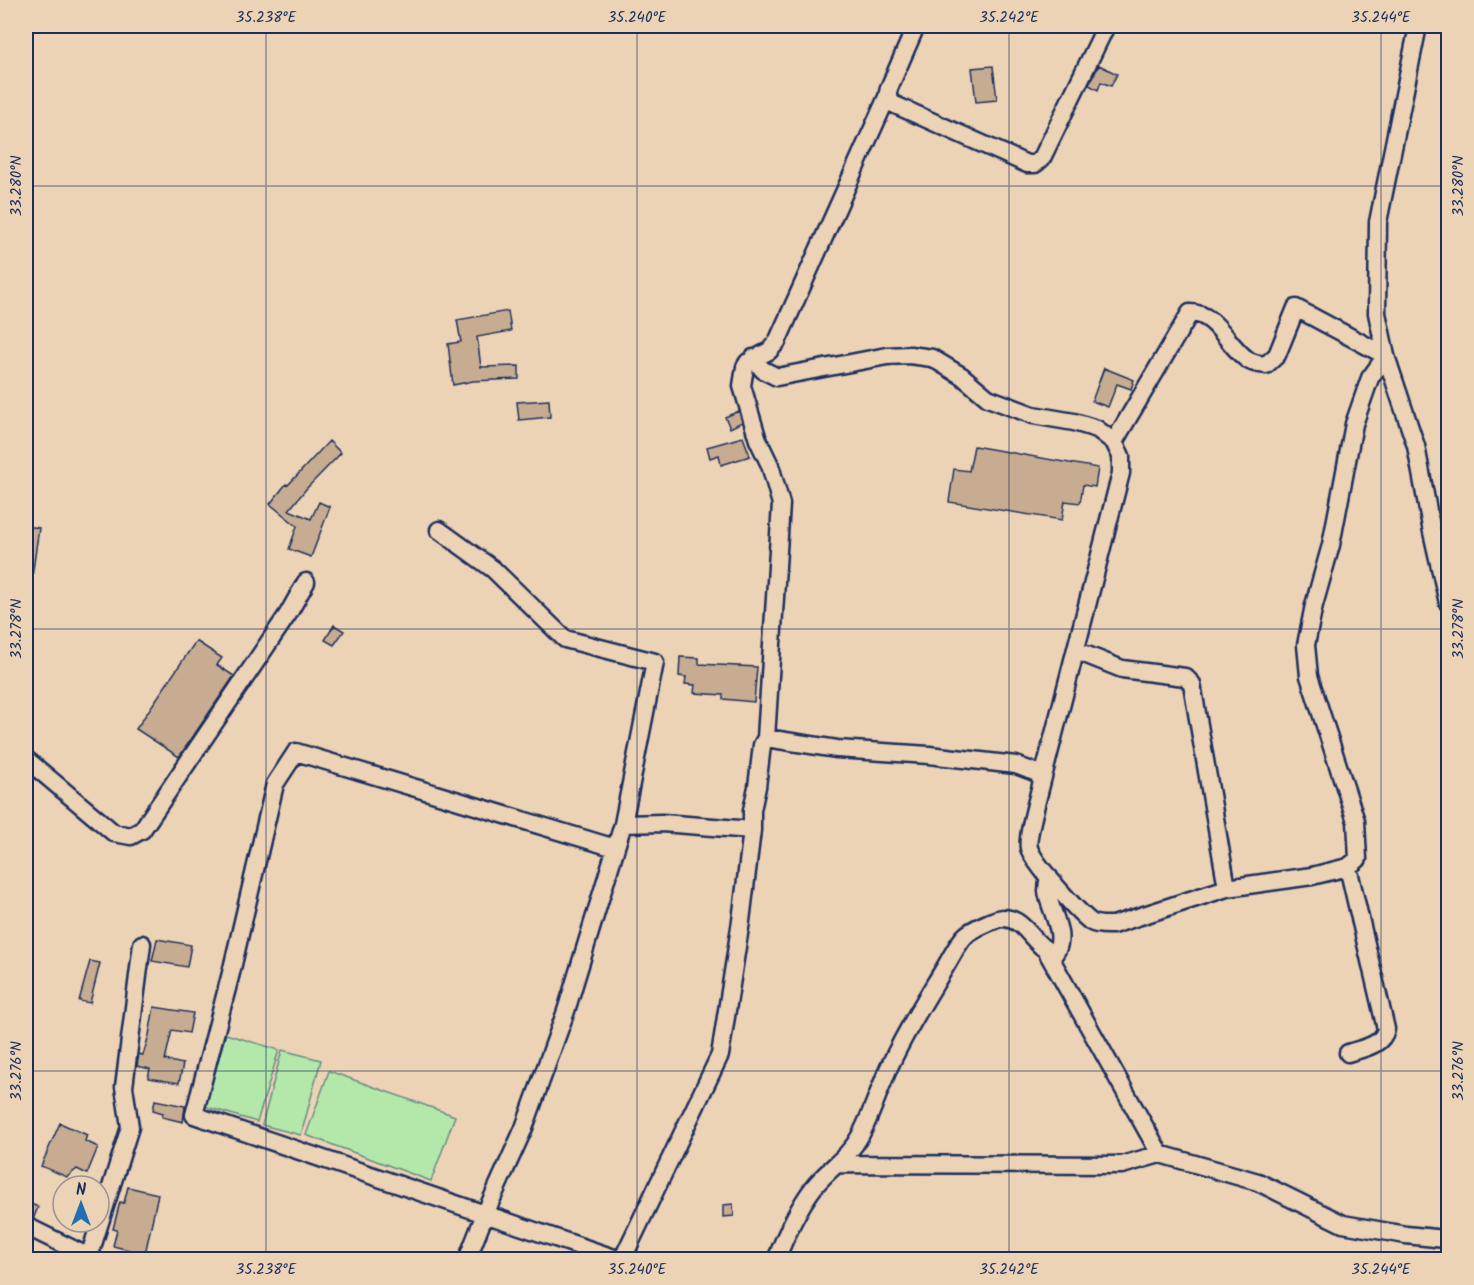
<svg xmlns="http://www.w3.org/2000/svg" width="1474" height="1285" font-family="Kalam,sans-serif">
<rect width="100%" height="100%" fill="#edd3b5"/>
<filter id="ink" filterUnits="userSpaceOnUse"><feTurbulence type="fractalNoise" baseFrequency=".0167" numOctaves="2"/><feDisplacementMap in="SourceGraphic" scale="12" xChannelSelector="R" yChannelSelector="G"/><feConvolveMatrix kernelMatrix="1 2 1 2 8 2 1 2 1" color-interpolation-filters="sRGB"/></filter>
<g filter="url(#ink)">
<path fill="#b4e8aa" stroke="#688c84" stroke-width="1.5" d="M226,1034L279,1050L257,1122L204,1106Z
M282,1050L321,1060L301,1135L262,1125Z
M329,1071L455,1116L431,1181L306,1135Z"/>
<path fill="#c7ac92" stroke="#1b2f5e" stroke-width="1.5" d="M1099,65L1117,74L1111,86L1101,82L1098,90L1089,85Z
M993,66L997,100L976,102L972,68Z
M508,311L511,331L477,337L481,367L519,366V379L473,381L453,385L448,344L461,342L457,320Z
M1104,368L1134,380L1131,389L1117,384L1108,407L1092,401Z
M549,400L550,417L519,420L517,402Z
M739,411L742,422L730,428L725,417Z
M743,437L750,456L721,465L719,455L710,458L707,447Z
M329,441L341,453L306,489L289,510L311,519L319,502L330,507L311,557L289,549L297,526L270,504L286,484L288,485Z
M974,446L1098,468L1095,487L1083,485L1080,503L1065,501L1062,520L949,502L954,469L969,471Z
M26,526L39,528L31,584H26Z
M334,625L344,631L334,645L325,640Z
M196,641L222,658L217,665L234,676L179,757L136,729Z
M680,657L699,658V664L757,667L754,702L723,699V695L694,693L695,685L685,684L686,677L679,676Z
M157,939L191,945L187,967L152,961Z
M90,961L100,963L90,1003L79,1001Z
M154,1007L193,1013L189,1033L172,1030L165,1060L183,1064L179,1083L148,1078L150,1069L137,1066L139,1054L143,1055L149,1035Z
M155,1100L185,1106L183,1122L162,1117L163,1113L153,1110Z
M60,1123L87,1135L85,1141L98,1147L87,1174L77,1169L67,1177L41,1166Z
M128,1187L158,1194L145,1254L113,1246L117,1230L113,1229L120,1202L124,1203Z
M26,1202L38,1207L34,1217L26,1214Z
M733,1204L734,1216L723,1217V1205Z"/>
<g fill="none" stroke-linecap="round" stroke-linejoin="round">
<defs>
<path id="street" d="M916,26L889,88L887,97L893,104L1027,164H1035L1042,158L1106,26
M1418,26L1378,222L1377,313L1386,356L1416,446L1432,532L1448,603
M753,358L763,370L777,377L887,356L910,355L932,358L962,376L988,398L1033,415L1074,422L1097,429L1114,442L1121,456V473L1042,781
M439,530L493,569L565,639L655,662L623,824L566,1011L524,1128L485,1214L467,1260
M1077,651L1122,669L1185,677L1192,684L1227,888
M766,738L781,504L770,465L758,440L742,386L745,367L748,362L769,351L777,342L887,97
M26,759L114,833L131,836L142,830L288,614L306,582
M623,824L662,823L752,830V810L757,787L762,745L766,738L837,749L929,755L1016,765L1037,773L1042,781C1039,794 1026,838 1029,848C1034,864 1077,911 1091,922C1098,926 1106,925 1113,925L1227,888L1312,876L1348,867L1358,859L1356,821L1309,676L1306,645L1314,605L1331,545L1354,424L1370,378L1386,356L1296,308L1277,355L1266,365C1261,364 1253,364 1248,360C1227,346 1217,313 1190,313L1114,442
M615,848L296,752L275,784L231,973L194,1115L620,1260
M1348,867L1386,1029C1382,1046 1363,1048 1348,1053
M1047,952L1160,1154
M837,1164L1122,1165L1160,1154L1258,1182L1343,1224L1406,1235L1445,1239L1448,1241
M26,1226L95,1260
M89,1257L130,1127L124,1087L142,944
M622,1260L720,1055L741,921L752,830
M776,1260C786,1234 797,1209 814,1187C828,1169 849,1157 860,1136C873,1112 880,1085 892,1061C907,1029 926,999 944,969C950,960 958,942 966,935C971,930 996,918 1003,918C1027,918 1034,950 1055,953C1068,935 1049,910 1047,891C1047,887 1048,881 1049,877"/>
</defs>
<use href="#street" stroke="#1b2f5e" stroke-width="21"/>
<use href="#street" stroke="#edd3b5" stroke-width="16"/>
</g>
</g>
<path fill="none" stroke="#1b2f5e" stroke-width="1.5" stroke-opacity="0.45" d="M266,26V1260M637,26V1260M1009,26V1260M1381,26V1260M26,186H1448M26,629H1448M26,1071H1448"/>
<rect width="1474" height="1285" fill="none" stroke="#edd3b5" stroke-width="66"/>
<g transform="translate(81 1204)"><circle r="28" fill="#edd3b5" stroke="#999192" stroke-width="1.5"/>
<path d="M0-4.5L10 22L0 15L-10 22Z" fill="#1f6fb2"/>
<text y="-9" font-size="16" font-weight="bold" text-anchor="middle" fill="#1b2f5e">N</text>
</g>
<rect x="33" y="33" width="1408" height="1219" fill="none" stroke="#1b2f5e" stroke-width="2"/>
<g font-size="15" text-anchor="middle" fill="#1b2f5e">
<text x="266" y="22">35.238°E</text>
<text x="637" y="22">35.240°E</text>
<text x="1009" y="22">35.242°E</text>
<text x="1381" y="22">35.244°E</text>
<text transform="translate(16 186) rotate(-90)" y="5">33.280°N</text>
<text transform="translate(1458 186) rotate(-90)" y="5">33.280°N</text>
<text transform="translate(16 629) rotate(-90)" y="5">33.278°N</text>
<text transform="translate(1458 629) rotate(-90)" y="5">33.278°N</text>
<text transform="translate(16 1071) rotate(-90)" y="5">33.276°N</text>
<text transform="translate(1458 1071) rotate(-90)" y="5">33.276°N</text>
<text x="266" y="1274">35.238°E</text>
<text x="637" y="1274">35.240°E</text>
<text x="1009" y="1274">35.242°E</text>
<text x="1381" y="1274">35.244°E</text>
</g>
</svg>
